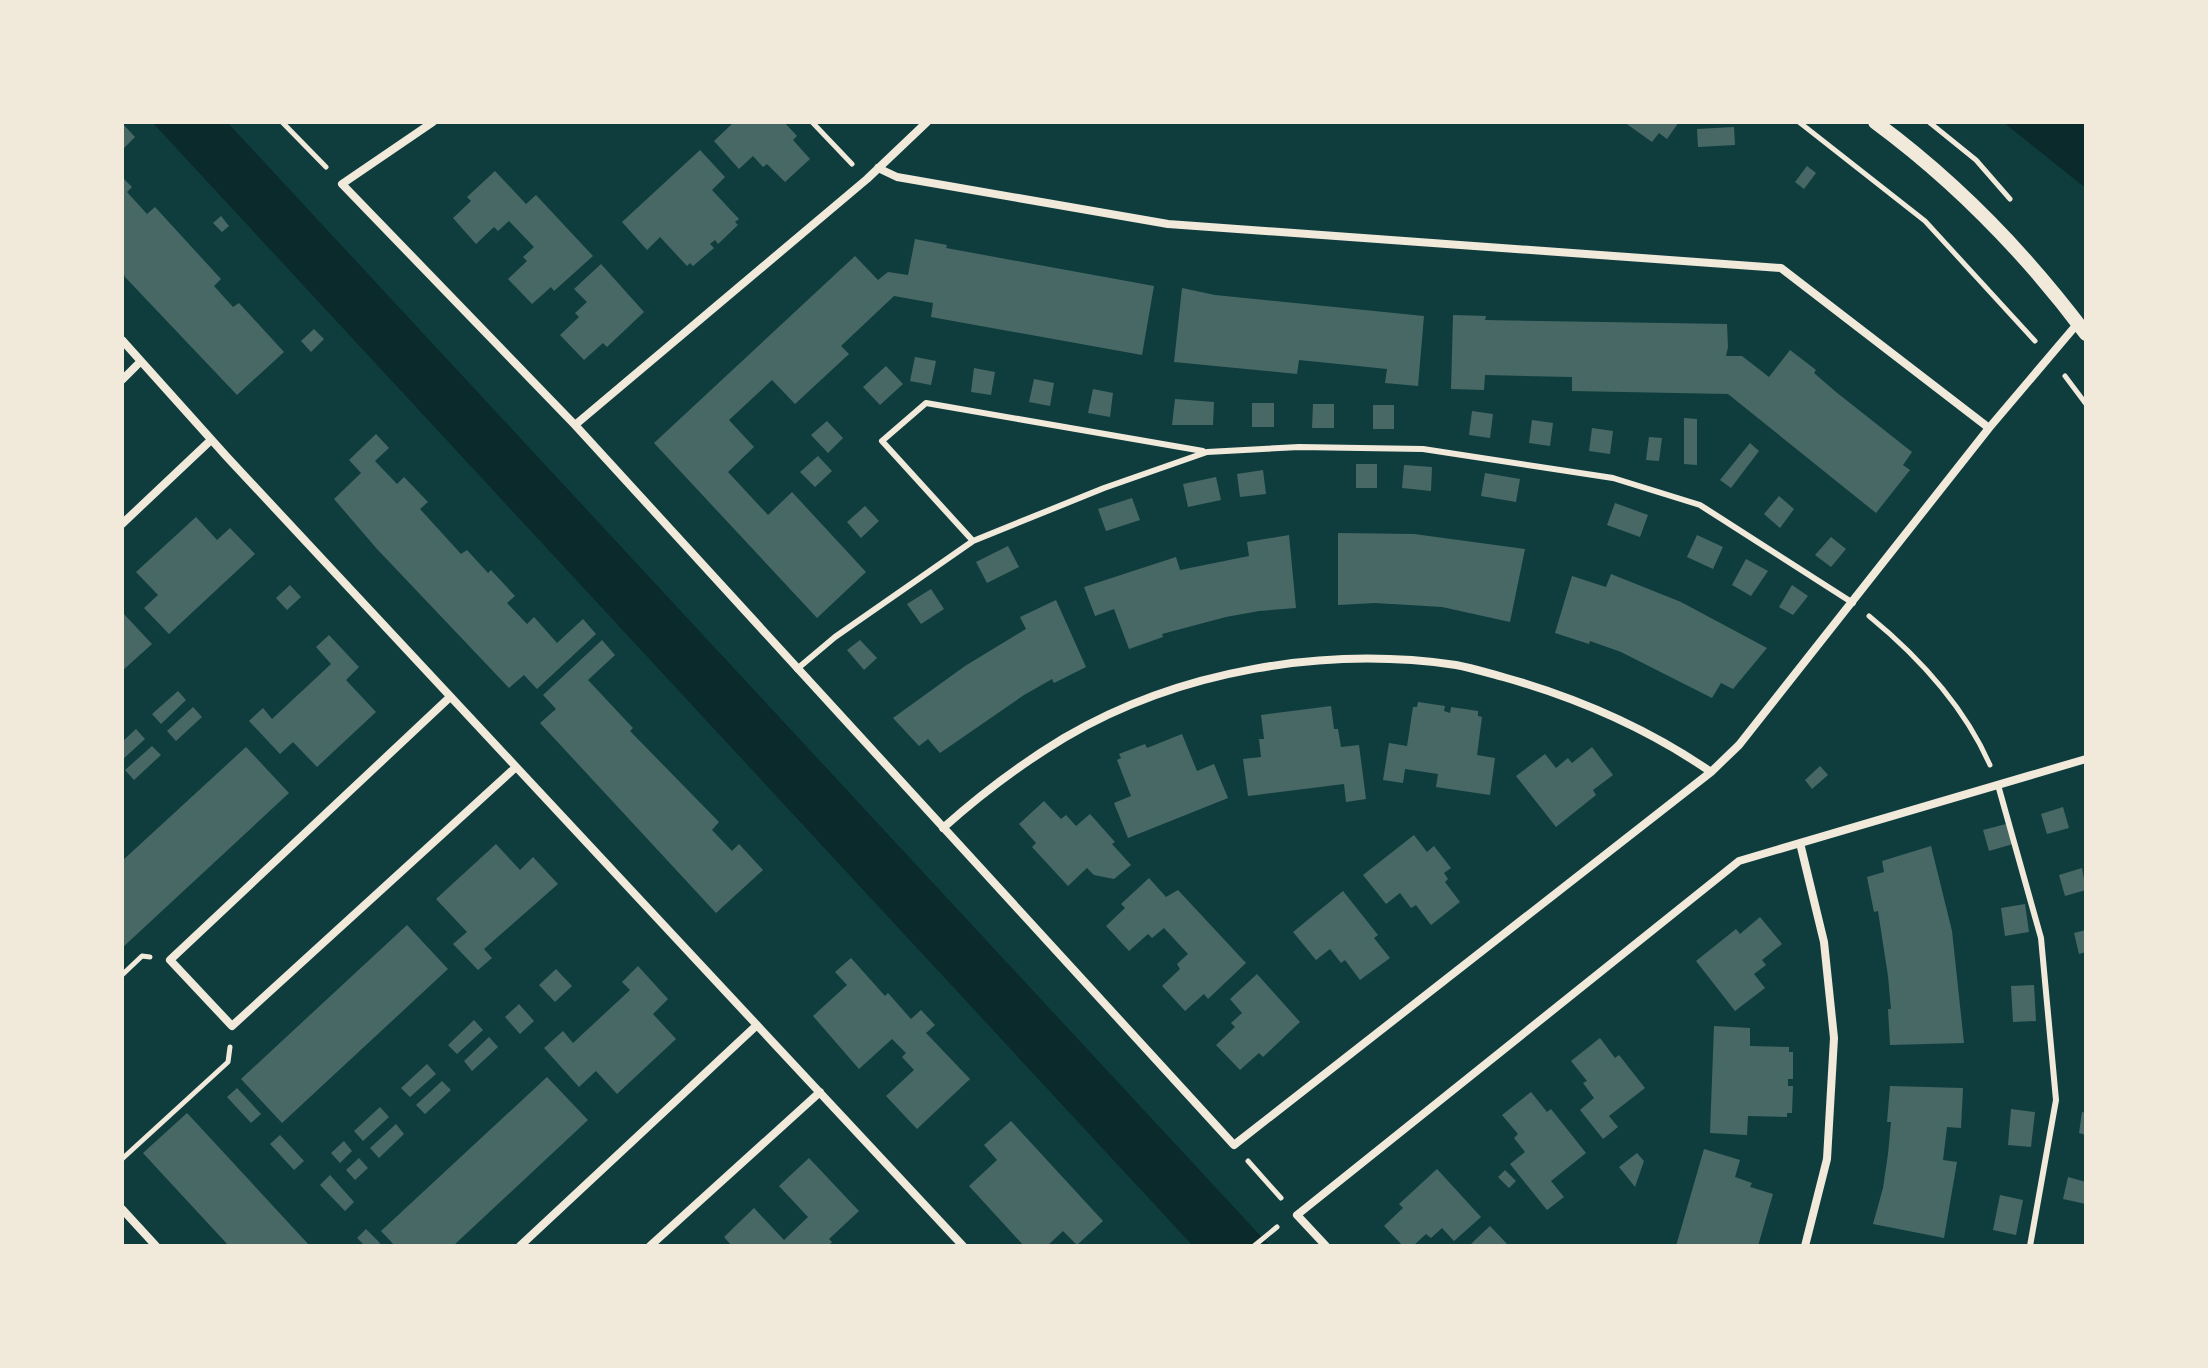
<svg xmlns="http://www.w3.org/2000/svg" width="2208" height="1368" font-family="'Open Sans',sans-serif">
<rect width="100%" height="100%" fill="#0f3d3e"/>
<path fill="#0a2a2b" d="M152,122H227L1270,1246H1193Z
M2003,122H2086V186H2083Z"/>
<path fill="#486865" d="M734,122H784L797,136L793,140L810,159L785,182L767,164L763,167L753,156L739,169L714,141Z
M1624,122H1679L1667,139L1659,133L1652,142Z
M122,123L135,137L122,150Z
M1734,127L1735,145L1698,147L1697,129Z
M700,150L725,177L712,190L739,219L735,222L738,225L718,244L715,240L710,244L714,248L693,266L690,263L687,266L660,237L647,250L622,222Z
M1807,166L1816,173L1804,189L1795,182Z
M495,171L526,204L536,195L593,256L554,291L551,287L532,304L508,279L527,261L523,257L534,247L509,221L498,231L494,227L476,244L453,218L471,201L467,197Z
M122,177L132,187L127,192L147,214L155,207L221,279L214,286L233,307L239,303L284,352L237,395L125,277L122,270Z
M221,216L229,226L222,232L213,223Z
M915,239L947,245L946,248L1154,286L1142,355L931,317L933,303L894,296L841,346L849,354L795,404L772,380L729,420L754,447L728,472L768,515L792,492L866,572L817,618L654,443L855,256L878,280L888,272L908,275Z
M601,264L644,312L607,347L603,343L584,360L560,335L579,317L575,313L587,302L574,289Z
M1182,288L1215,295L1424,316L1418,386L1385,383L1387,369L1358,366L1299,360L1297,374L1174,362Z
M1453,315L1486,316L1485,320L1727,324L1728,347L1726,356H1742L1769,377L1790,350L1816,370L1814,373L1836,392L1912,452L1903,465L1910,470L1876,513L1728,394L1572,391V377L1485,375L1484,390L1451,389Z
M314,329L324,339L311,352L301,341Z
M915,357L936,361L931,385L910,381Z
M886,366L903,384L880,405L863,387Z
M974,368L995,372L991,395L971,392Z
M1034,379L1054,383L1050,406L1029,402Z
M1093,389L1113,393L1110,417L1088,413Z
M1175,399L1214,402L1213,425H1172Z
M1252,403H1274V427H1252Z
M1313,404H1334V428H1312Z
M1373,405H1394V429H1373Z
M1472,411L1493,414L1490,438L1469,435Z
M1684,418L1697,419V465L1684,464Z
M1532,420L1553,423L1550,446L1529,443Z
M827,421L843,438L828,453L811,435Z
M1592,428L1613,431L1610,454L1589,451Z
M376,434L389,448L375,461L397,484L404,477L428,502L420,509L461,554L467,550L488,573L491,570L515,596L507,603L527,624L534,617L557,643L583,619L596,634L537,689L524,675L509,688L377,549L334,499L361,473L349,460Z
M1649,437L1662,438L1659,461L1646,460Z
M1750,443L1759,451L1731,488L1720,480Z
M818,456L832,471L815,487L800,472Z
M1356,464H1377V488H1356Z
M1404,465L1432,467L1431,491L1402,488Z
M1263,470L1266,494L1240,497L1237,474Z
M1485,473L1520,479L1516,502L1481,496Z
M1216,477L1221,500L1188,507L1183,484Z
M1779,496L1794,509L1780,528L1764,514Z
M1132,498L1140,520L1106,531L1098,509Z
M1615,503L1648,515L1640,537L1607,525Z
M865,506L879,521L861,538L847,522Z
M196,517L217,540L230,528L255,554L169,634L144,608L158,595L136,572Z
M1338,533L1414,534L1525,549L1510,622L1442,607L1375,603L1338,605Z
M1289,535L1296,608L1259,611L1226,617L1162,634L1163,637L1129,649L1114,609L1095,616L1084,587L1176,557L1180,570L1249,556L1247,542Z
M1697,535L1723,547L1713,569L1687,557Z
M1831,537L1846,549L1831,567L1815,555Z
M1008,546L1019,567L987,583L976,562Z
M1746,559L1768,571L1751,596L1732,585Z
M1611,574L1681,602L1767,648L1733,689L1721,683L1712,698L1621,652L1590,641L1589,644L1555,633L1572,576L1606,587Z
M290,585L301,597L287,610L276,598Z
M1792,585L1808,596L1793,615L1779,607Z
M931,589L944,609L921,624L907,604Z
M1056,600L1086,667L1054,683L1052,679L1024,695L940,753L928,739L919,746L893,718L965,666L1026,629L1020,617Z
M122,612L152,644L122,671Z
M329,635L359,667L346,680L376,712L317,767L293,742L280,754L249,721L263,708L272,719L331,664L316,647Z
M602,640L615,655L588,680L633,728L630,731L719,822L712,830L732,851L739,844L763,870L716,913L540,723L556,709L543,695Z
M860,640L877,658L864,670L847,650Z
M178,691L186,700L161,724L152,714Z
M1418,702L1445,706L1444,711L1450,713L1451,707L1478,711V716L1482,717L1477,755L1495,758L1490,795L1436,787L1438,774L1405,769L1403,783L1383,780L1389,743L1407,746L1413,707H1417Z
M1331,706L1334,729H1338L1341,747L1359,745L1366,799L1346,802L1344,784L1248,796L1243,759L1261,757L1259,739H1264L1261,715Z
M193,707L202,717L176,741L167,731Z
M136,729L145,739L122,760V742Z
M1182,734L1197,771L1214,764L1228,798L1128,838L1114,803L1131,796L1117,760L1121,758L1119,754L1145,744L1147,748Z
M152,746L161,755L134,780L125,770Z
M246,747L289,793L122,948V861Z
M1592,747L1613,775L1593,790L1596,795L1556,827L1516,776L1545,754L1556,768L1568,758L1572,763Z
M1820,766L1828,775L1812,789L1805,780Z
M1044,801L1061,819L1066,815L1076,826L1090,814L1115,842L1112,844L1131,865L1114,879L1094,875L1087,868L1068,886L1032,847L1036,843L1019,824Z
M2063,807L2069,828L2047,834L2041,814Z
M2006,824L2013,844L1989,851L1983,830Z
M1414,835L1427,852L1434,846L1451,868L1444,873L1448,879L1445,882L1460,902L1431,925L1416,905L1411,908L1400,893L1386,904L1363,875Z
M496,844L520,870L533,857L558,884L484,949L492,958L478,970L453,944L467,932L436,899Z
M1931,846L1952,931L1964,1043L1890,1045L1888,1009H1891L1888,976L1878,911L1874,912L1867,877L1884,872L1882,861Z
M2082,868L2086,890L2065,896L2059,875Z
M1149,878L1166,897L1178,890L1246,963L1208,999L1204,994L1185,1011L1162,986L1180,969L1177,964L1188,954L1164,928L1152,938L1148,934L1129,951L1106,926L1125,908L1121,904Z
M1343,891L1378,935L1374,938L1390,958L1360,980L1345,960L1341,963L1330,949L1316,960L1293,932Z
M2025,904L2029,932L2005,936L2001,908Z
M1760,917L1782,944L1762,960L1766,965L1754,974L1765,988L1735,1011L1696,961L1736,929L1740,934Z
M407,925L448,969L282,1123L241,1079Z
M2086,930V952L2079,954L2074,933Z
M851,958L885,996L888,993L911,1019L921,1010L935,1025L926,1033L970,1079L917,1129L886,1096L914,1070L902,1057L906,1053L892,1039L859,1069L813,1016L847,985L835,972Z
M638,966L668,999L653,1014L676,1039L617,1094L596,1071L579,1087L544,1048L563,1031L573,1043L630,990L622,982Z
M556,969L572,986L555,1002L539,985Z
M1257,974L1300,1022L1263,1057L1259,1053L1240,1070L1216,1045L1235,1027L1231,1023L1242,1013L1230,999Z
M2034,985L2036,1021L2013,1022L2011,986Z
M519,1004L534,1021L520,1034L505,1017Z
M474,1020L483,1030L457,1054L448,1045Z
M1714,1026L1750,1028V1046L1789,1047V1052H1793V1079H1788V1086H1793L1792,1113H1787V1117L1748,1116L1747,1135L1710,1133Z
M489,1037L498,1047L472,1071L464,1061Z
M1600,1038L1615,1058L1619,1055L1645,1088L1609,1116L1618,1127L1603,1139L1580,1110L1594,1098L1583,1083L1587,1081L1571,1061Z
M427,1064L436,1074L410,1097L401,1088Z
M547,1077L588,1120L453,1246H395L381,1231Z
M442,1081L451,1090L425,1114L416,1105Z
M1890,1086L1963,1088L1961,1128L1947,1127L1943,1160L1957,1162L1944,1238L1873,1224L1883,1188L1888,1154L1891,1122H1887Z
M237,1088L261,1114L251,1123L227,1097Z
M1531,1092L1547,1112L1551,1109L1586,1153L1551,1181L1564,1197L1547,1210L1510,1164L1525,1152L1514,1138L1518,1134L1502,1115Z
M380,1107L389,1117L363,1141L354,1131Z
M2011,1109L2035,1112L2031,1147L2008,1145Z
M2082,1112L2086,1113V1135L2079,1133Z
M187,1113L188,1114L310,1246H229L166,1178L143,1153Z
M1011,1121L1103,1221L1077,1245L1063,1231L1047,1246H1024L969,1186L997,1160L984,1145Z
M396,1124L404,1134L379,1158L370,1148Z
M280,1135L304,1161L294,1170L270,1144Z
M344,1141L352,1151L340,1163L331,1153Z
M1704,1149L1740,1160L1735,1177L1752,1183L1750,1187L1773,1194L1758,1246H1676Z
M1637,1153L1644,1161L1635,1187L1619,1167Z
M359,1158L368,1168L355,1180L346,1170Z
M809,1158L859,1211L829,1239L832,1242L828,1246H732L724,1237L754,1208L784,1240L808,1217L779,1186Z
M1437,1169L1481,1217L1454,1241L1442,1228L1431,1238L1426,1234L1413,1246H1403L1384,1226L1403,1208L1399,1204Z
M1505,1170L1516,1181L1509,1188L1498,1177Z
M330,1175L354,1202L345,1211L320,1185Z
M2068,1177L2086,1182V1204L2063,1199Z
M2000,1195L2023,1200L2016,1235L1993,1230Z
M1490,1226L1509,1246H1469L1475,1240Z
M366,1229L379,1242L382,1246H365L357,1238Z"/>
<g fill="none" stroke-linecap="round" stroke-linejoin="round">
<path stroke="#f1e9da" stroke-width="5" d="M282,122L326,167
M812,122L852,164
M1799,122L1925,221L2035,341
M1929,122L1976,160L2010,199
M2065,376L2086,404
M1869,616C1919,657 1964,706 1990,765
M122,975L142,956L150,957
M122,1159L228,1062L230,1047
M1248,1161L1281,1198
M1254,1246L1277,1227"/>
<path stroke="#f1e9da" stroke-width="6" d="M973,541L882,441L926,403L1203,451
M797,669L835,637L973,541L1104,488L1207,452L1299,447L1423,449L1613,478L1700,505L1853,603
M1998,785L2041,938L2056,1100L2030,1246"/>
<path stroke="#f1e9da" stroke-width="8" d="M433,122L342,184L575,425L1234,1145L1711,772L1739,745L1989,428L2078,323
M878,168L897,177L1168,224L1781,268L1989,428
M122,340L227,457L963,1246
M122,380L141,361
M575,425L867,179L927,122
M122,524L211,440
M450,697L170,960L232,1026L516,767
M943,828C980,795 1021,764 1064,738C1179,670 1325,646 1456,665C1472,668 1488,673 1503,677C1578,698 1647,728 1711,772
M1800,843L1824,942L1834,1038L1827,1159L1805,1246
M122,1209L156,1246
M520,1246L757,1025
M650,1246L820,1092
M1326,1246L1297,1215L1739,861L2086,759"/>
<path stroke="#f1e9da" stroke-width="14" d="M1875,122C1955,181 2026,254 2086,334"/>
</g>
<rect width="2208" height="1368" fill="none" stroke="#f1e9da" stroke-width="248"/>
</svg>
